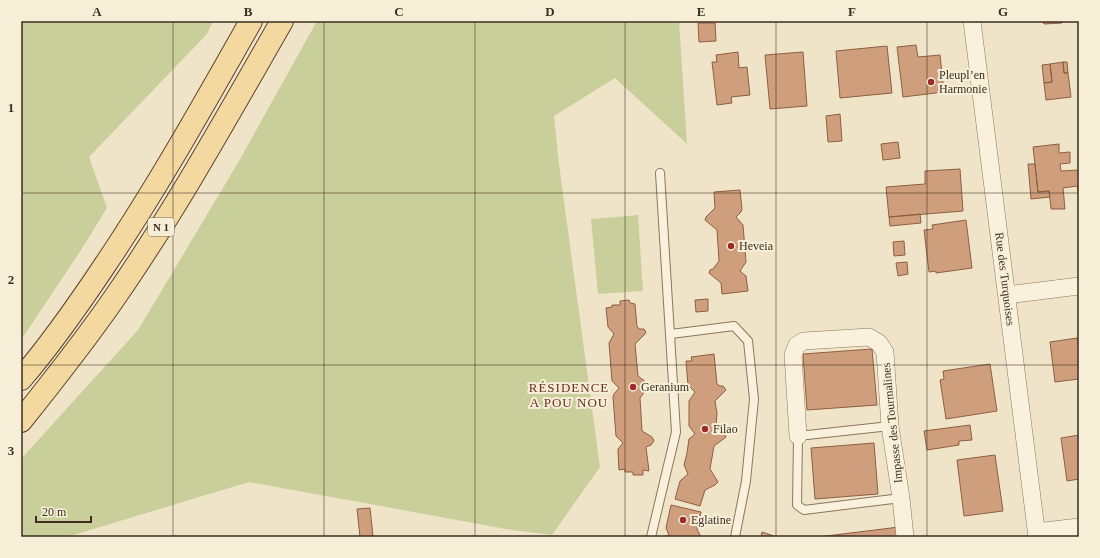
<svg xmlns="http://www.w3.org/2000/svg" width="1100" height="558" font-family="'Times New Roman',serif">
<rect width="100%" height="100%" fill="#f0e4c8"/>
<path fill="#c9cf9b" d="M21,21H213L207,34L89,157L107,208L81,250L21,340Z
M317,21H679L687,144L615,78L554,116L559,164L600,467L552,535L512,530L249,482L67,537H21V459L138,330L239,161Z
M638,215L643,291L598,294L591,219Z"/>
<path fill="#cf9f7d" stroke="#8d5f41" d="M1043,21H1062V23L1044,24Z
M698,23H715L716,41L699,42Z
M916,45L918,57L940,55L944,92L903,97L897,47Z
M887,46L892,93L840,98L836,51Z
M738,52L739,68L747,67L750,95L731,97L732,103L717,105L712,62H717L716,55Z
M803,52L807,106L770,109L765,55Z
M1063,62H1067L1068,73H1064Z
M1063,62L1064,73H1068L1071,97L1046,100L1044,83L1052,82L1050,64Z
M1050,64L1052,82L1044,83L1042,65Z
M840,114L842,141L828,142L826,116Z
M898,142L900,158L883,160L881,144Z
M1059,144V153L1070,152V163L1060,164L1061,171L1079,170V195L1077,186L1063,188L1065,209H1051L1049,191L1038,192L1033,147Z
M1028,164H1035L1038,192L1049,191L1050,197L1031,199Z
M960,169L963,211L889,217L886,187L925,184V171Z
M740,190L742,209L741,212L736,217L743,225L746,262L740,271L746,276L748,291L722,294L721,283L709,273L710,270L713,269L719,261L717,230L705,220L706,217L715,208L714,192Z
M920,214L921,223L890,226L889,217Z
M966,220L972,268L936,273V271L929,272L924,230L933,229L932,225Z
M904,241L905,255L894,256L893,242Z
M907,262L908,274L898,276L896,263Z
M708,299V311L696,312L695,300Z
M629,300L630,303L635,304L637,327L640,329H644L646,332L645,334L635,344L638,376L650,385L648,390H646L640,398L642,431L652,437L654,441L651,445L646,447L649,471L643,470V475H633V472H625V469L619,470L618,452V449L623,443L616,436L613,397L614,394L619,388L612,381L609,343L614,334L608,327L606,308L612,307V305H620V301Z
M1077,338L1079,349V379L1055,382L1050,342Z
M872,349L877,405L807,410L803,354Z
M714,354L717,384L720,386H723L726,390L715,401L717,413L716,425L724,433L726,437L714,446L710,469L718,482L715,485L705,490L700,506L675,499L680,481L688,474L684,465L687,453L689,439L695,434L689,426V401L695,392L688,385L686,361H692L691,357Z
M990,364L997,411L946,419L940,380L944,379L943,371Z
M970,425L972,440L959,441V445L927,450L924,431Z
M1079,435V479L1067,481L1061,438Z
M874,443L878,494L815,499L811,448Z
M995,455L1003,511L964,516L957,460Z
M671,505L701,512L697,529L701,537H665L669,535L666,528Z
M370,508L373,536L360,537L357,509Z
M899,527L901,537H818Z
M762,532L774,536L773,537H761Z"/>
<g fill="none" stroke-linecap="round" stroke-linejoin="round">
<defs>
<path id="service" d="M671,334L734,326L748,341L754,399L746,481L735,537
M890,426L798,436L797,505L804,510L901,498
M651,537L676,432L660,173"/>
<path id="minor" d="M972,21L1037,537
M1007,295L1079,286
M798,436L793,355L797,345L804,341L869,337L879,343L885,352L890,426L901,498L905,537
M1036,532L1079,527"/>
<path id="primary" d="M21,379C52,343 79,304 105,265C158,186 204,104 251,21
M21,421C53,381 84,342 113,300C175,211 228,115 282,21"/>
</defs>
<use href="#service" stroke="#8d765c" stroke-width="10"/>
<use href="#minor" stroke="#8d765c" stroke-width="18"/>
<use href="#primary" stroke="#5b4430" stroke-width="24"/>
<use href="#service" stroke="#faf1dc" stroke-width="8"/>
<use href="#minor" stroke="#faf1dc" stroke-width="17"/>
<use href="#primary" stroke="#f3d9a0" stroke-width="22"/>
</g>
<path fill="none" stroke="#3d2e20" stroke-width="1" stroke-opacity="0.55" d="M173,21V537M324,21V537M475,21V537M625,21V537M776,21V537M927,21V537M21,193H1079M21,365H1079"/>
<g fill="#9e2a2b" stroke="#f7eed8" stroke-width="1.5">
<circle cx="931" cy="82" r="4"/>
<circle cx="731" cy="246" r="4"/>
<circle cx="633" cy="387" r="4"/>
<circle cx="705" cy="429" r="4"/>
<circle cx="683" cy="520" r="4"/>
</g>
<g text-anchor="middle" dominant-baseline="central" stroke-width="4" stroke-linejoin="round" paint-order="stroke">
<rect fill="#f7eed8" stroke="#756857" stroke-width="1" x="148" y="218" width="26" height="18" rx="3"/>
<g font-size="11" font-weight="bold" fill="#3d2e20">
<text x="161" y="227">N 1</text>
</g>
<g font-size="12" fill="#3d2e20" stroke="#f7eed8" text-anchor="start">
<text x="939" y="75">Pleupl’en<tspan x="939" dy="14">Harmonie</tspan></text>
<text x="739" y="246">Heveia</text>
<text x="641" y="387">Geranium</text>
<text x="713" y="429">Filao</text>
<text x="691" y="520">Eglatine</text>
</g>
<g font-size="12" fill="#3d2e20" stroke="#f7eed8">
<text transform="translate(1005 279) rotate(83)">Rue des Turquoises</text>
<text transform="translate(892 423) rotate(-96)">Impasse des Tourmalines</text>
</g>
<g font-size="13" letter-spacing="1" fill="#6b2e1e" stroke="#f7eed8">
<text x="569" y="387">RÉSIDENCE<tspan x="569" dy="15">A POU NOU</tspan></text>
</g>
</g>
<rect width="1100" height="558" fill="none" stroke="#f7eed8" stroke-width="44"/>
<path d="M36 516v6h55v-6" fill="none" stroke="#3d2e20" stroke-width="2"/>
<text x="42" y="516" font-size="12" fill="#3d2e20" stroke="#f7eed8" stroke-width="3" paint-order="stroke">20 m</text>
<rect x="22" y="22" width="1056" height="514" fill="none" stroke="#3d2e20" stroke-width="1.5"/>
<g font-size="13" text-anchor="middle" font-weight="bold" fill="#3d2e20">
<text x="97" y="16">A</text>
<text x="248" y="16">B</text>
<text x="399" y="16">C</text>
<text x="550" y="16">D</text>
<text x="701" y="16">E</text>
<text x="852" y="16">F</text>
<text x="1003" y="16">G</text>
<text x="11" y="112">1</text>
<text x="11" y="284">2</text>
<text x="11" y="455">3</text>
</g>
</svg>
